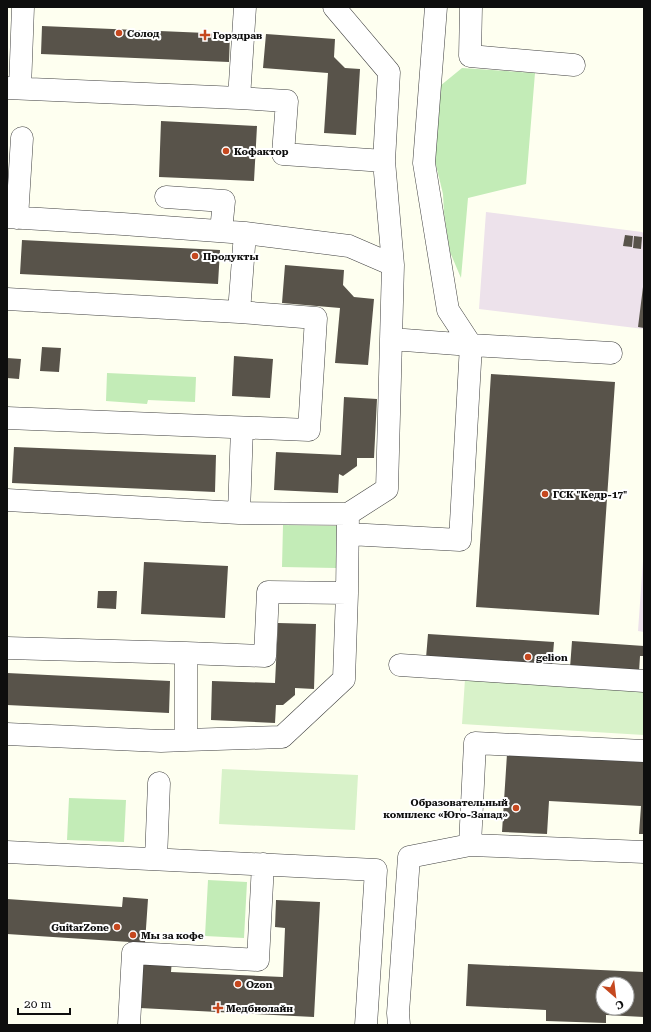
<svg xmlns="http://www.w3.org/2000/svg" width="651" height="1032" font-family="'Roboto Serif',serif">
<rect width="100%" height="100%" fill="#fefff0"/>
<path fill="#ede2eb" d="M486,212L642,232L644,234V329L479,309Z
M644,547V632L638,631Z"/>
<path fill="#c3ecb7" d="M462,68L535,73L526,184L468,198L461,278L450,252L444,213L443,194L435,161L440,86Z
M107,373L196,377L195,402L148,400L147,404L106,401Z
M283,525L337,526L336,568L282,567Z
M69,798L126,800L124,842L67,840Z
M208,880L247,882L244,938L205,936Z"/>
<path fill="#d8f2c9" d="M465,679L644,691V735L462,724Z
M222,769L358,775L355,830L219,824Z"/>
<path fill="#58534a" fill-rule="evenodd" d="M42,26L230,34L229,62L41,54Z
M266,34L335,39L334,57L345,68L360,69L356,135L324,133L328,73L263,68Z
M161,121L257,126L254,181L159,177Z
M625,235L633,236L632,247L623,246Z
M634,236L642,237L641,249L633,248Z
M22,240L220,250L218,284L20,274Z
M285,265L344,270L343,285L354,297L374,299L368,365L335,363L340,308L282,303Z
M643,287H644V328L638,327Z
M42,347L61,348L59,372L40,371Z
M234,356L273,359L270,398L232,396Z
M7,358L21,359L19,379L7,378Z
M491,374L615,382L599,615L476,607Z
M344,397L377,399L374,458H357V466L343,476L339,474L338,493L274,490L276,452L341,455Z
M14,447L216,455L215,492L12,483Z
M144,562L228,566L225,618L141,614Z
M98,591H117L116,609L97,608Z
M278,623L316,624L314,689L295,688V695L283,705H276L275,723L211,720L212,681L275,683Z
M428,634L554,642L552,666L426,658Z
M572,641L644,646V656H640L639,672L570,668Z
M7,673L170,681L169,713L7,705Z
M507,754L644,762V834H639L641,806L549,801L547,834L502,832Z
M123,897L148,899L145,943L7,934V899L122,907Z
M276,900L320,902L314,1017L140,1008L143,958L172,959L171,972L283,977L285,928L275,927Z
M468,964L644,972V1017L606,1015V1023L546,1021V1010L466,1006ZM603,984H627V1008H603Z"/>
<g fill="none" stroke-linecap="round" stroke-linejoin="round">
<defs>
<path id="minor" d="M245,7L239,98L287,101L283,154L384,161
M334,7L389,72L384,161L393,265L387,489L348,514
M436,7L424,163L448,310L471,345
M471,7L470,56L574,65
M7,88L239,98
M20,88L23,7
M166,197L224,201L221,231
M7,217L123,224L245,233
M17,218L22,138
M7,299L239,312L316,318L309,430L7,418
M239,312L245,233L349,246L393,265
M391,339L471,345
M7,500L239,513L242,428
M348,534L460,540L471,345L611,353
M7,648L186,653V740L161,741L7,734
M186,653L265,656L268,592L347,593L348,514L239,513
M400,665L644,681
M186,740L282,737L344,679L347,593
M644,751L475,743L470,845L644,852
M7,852L376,870L366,1025
M156,859L159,783
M129,1025L133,953L258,960L263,864
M399,1025L398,1013L409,857L470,845"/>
</defs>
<use href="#minor" stroke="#414141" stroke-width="23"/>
<use href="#minor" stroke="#fff" stroke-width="22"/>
</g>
<g fill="#c5481f" stroke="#fff" stroke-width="1.5">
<circle cx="119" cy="33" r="4"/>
<path d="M203 29h4v4h4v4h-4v4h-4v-4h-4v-4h4z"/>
<circle cx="226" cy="151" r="4"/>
<circle cx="195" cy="256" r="4"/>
<circle cx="545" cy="494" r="4"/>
<circle cx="528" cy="657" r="4"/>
<circle cx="516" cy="808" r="4"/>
<circle cx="117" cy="927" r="4"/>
<circle cx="133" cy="935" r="4"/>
<circle cx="238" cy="984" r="4"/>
<path d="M216 1002h4v4h4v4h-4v4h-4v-4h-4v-4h4z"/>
</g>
<g text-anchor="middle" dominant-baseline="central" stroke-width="4" stroke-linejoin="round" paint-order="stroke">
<g font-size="10" font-weight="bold" fill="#0e0e0e" stroke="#fff" text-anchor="start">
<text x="127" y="33">Солод</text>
<text x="213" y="35">Горздрав</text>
<text x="234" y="151">Кофактор</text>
<text x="203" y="256">Продукты</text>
<text x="553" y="494">ГСК "Кедр-17"</text>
<text x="536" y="657">gelion</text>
<text x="508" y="802" text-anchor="end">Образовательный<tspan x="508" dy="12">комплекс «Юго-Запад»</tspan></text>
<text x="109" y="927" text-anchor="end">GuitarZone</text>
<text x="141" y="935">Мы за кофе</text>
<text x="246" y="984">Ozon</text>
<text x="226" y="1008">Медбиолайн</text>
</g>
</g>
<rect width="651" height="1032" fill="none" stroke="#0e0e0e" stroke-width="16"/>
<g transform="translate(615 996) rotate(152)"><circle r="19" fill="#ffffff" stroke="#9f9f9f"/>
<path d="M0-3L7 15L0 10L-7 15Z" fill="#c5481f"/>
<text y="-6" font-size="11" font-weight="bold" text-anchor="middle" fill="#0e0e0e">С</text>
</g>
<path d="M18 1008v6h52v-6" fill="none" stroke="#0e0e0e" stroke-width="2"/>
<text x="24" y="1008" font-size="12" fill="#0e0e0e" stroke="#ffffff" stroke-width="3" paint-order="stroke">20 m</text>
</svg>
